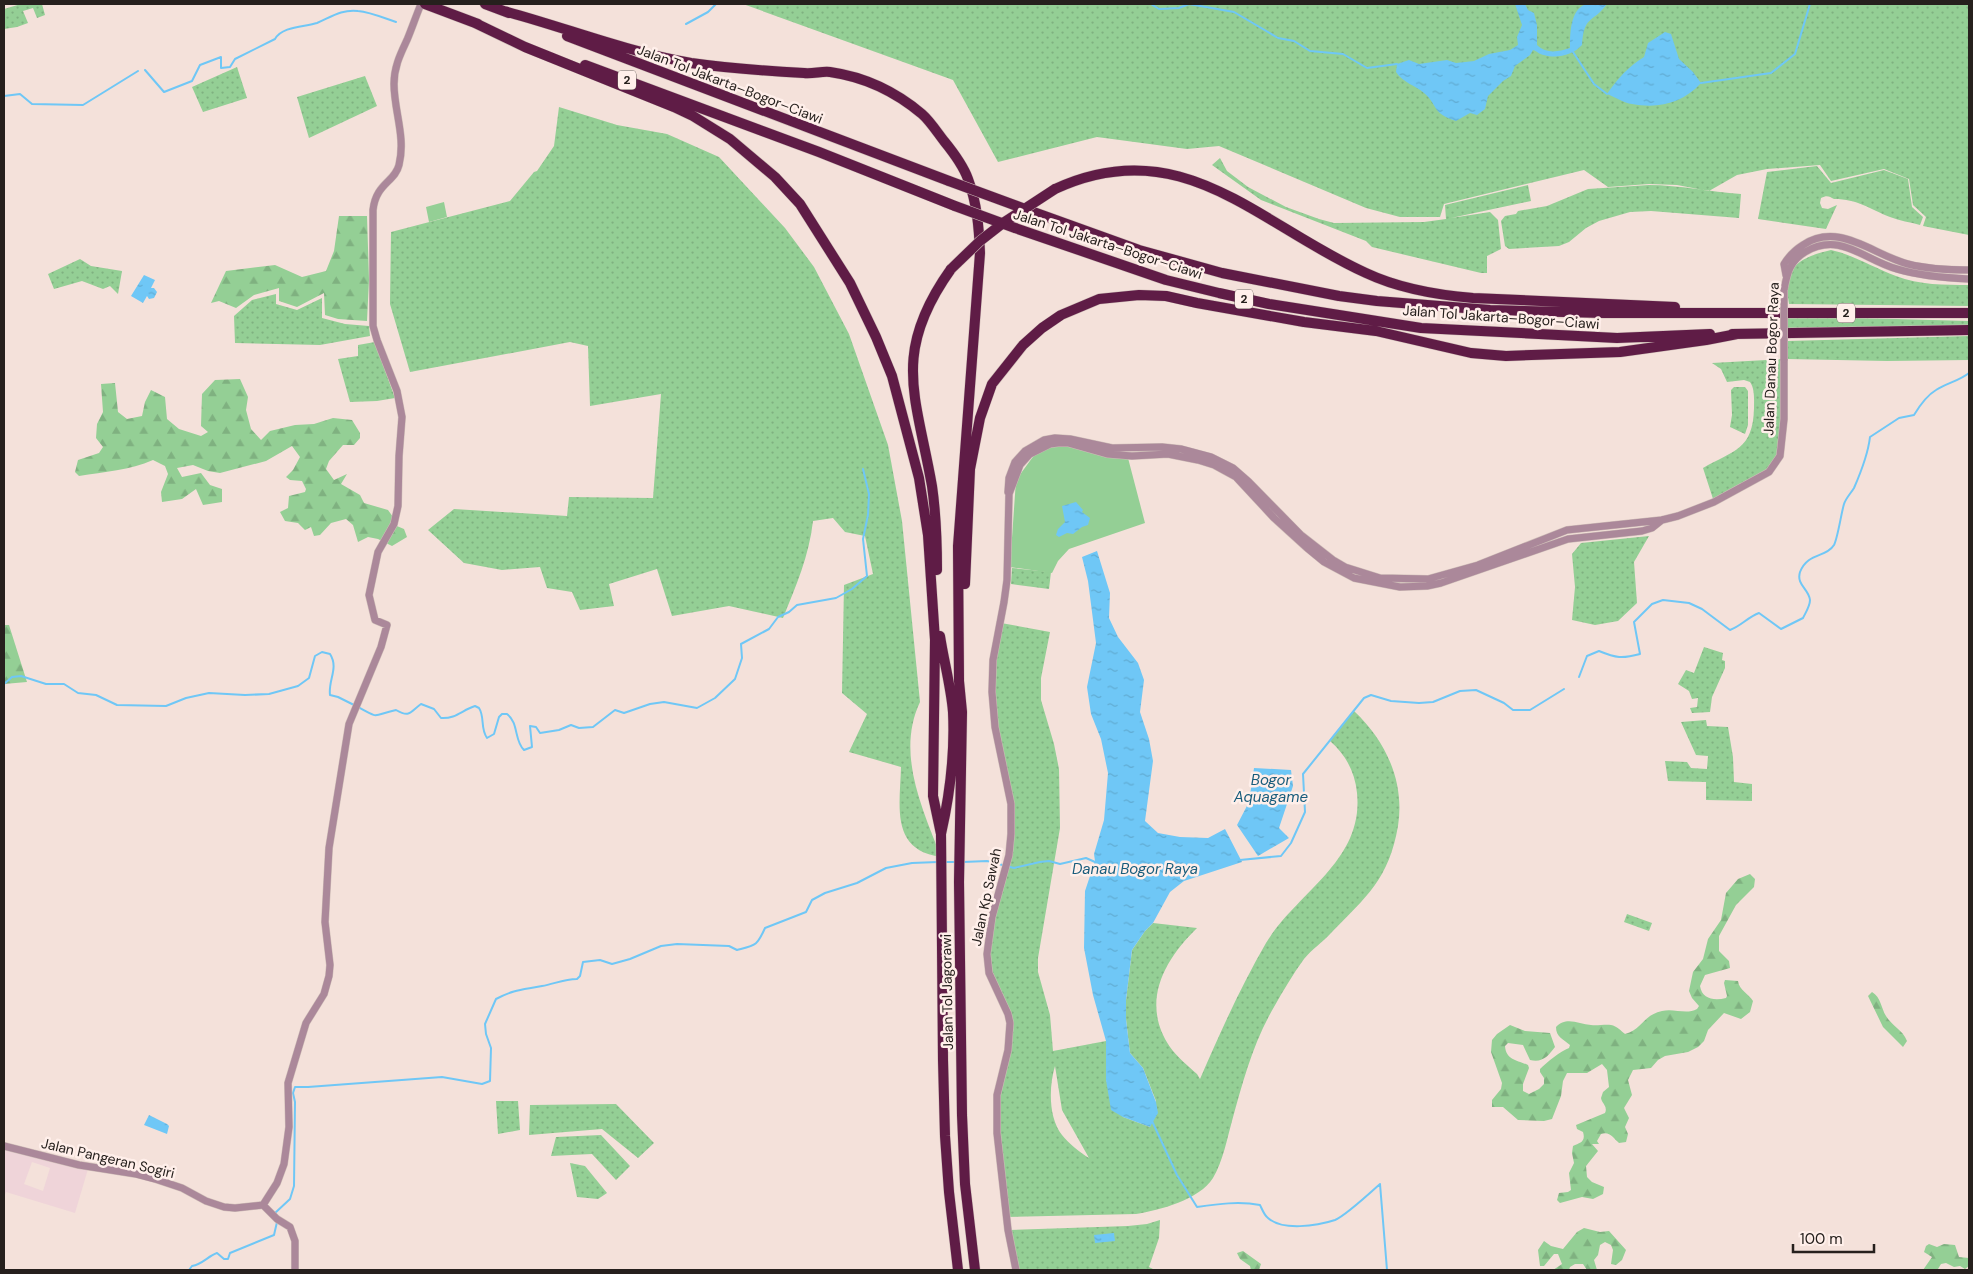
<svg xmlns="http://www.w3.org/2000/svg" width="1973" height="1274" font-family="'DM Sans',sans-serif">
<defs>
<pattern id="grass-dots" width="8" height="8" patternUnits="userSpaceOnUse" patternTransform="scale(1.25)"><rect width="8" height="8" fill="#94cf95"/><path d="M2 2h.1M6 6h.1" fill="none" stroke="#7fb180" stroke-width="1.8" stroke-linecap="round"/></pattern>
<pattern id="forest-firs" width="22" height="20" patternUnits="userSpaceOnUse" patternTransform="scale(1.25)"><rect width="22" height="20" fill="#94cf95"/><path d="M5 1l3.5 6h-7zM16 11l3.5 6h-7z" fill="#7fb180"/></pattern>
<pattern id="water-ripples" width="26" height="14" patternUnits="userSpaceOnUse" patternTransform="scale(1.25)"><rect width="26" height="14" fill="#6fc7f6"/><path d="M2 4q2-2 4 0t4 0M15 11q2-2 4 0t4 0" fill="none" stroke="#60abd2"/></pattern>
</defs>
<rect width="100%" height="100%" fill="#f4e1da"/>
<path fill="#efd4d9" fill-rule="evenodd" d="M4,1150L88,1169L75,1213L6,1192L4,1198ZM32,1162L50,1168L43,1191L24,1184Z"/>
<path fill="url(#grass-dots)" fill-rule="evenodd" d="M21,4H42L45,15L37,18L33,8L23,11L28,23L17,27L4,29V9Z
M743,4H1969V235L1923,226L1926,217L1913,205L1909,179L1884,169L1831,181L1820,165L1767,169L1737,175L1709,191L1677,185L1649,184L1608,187L1584,170L1444,204L1440,217H1400L1366,208L1219,146L1187,149L1097,137L998,162L953,80Z
M237,67L247,98L203,112L192,87Z
M365,76L377,106L309,138L297,97Z
M559,107L617,125L667,134L719,157L785,228L814,267L849,334L888,445L902,521L920,702C896,753 922,808 941,857C890,850 900,806 901,767L849,752L867,714L842,693L844,585L873,574L865,536L845,532L833,518L813,521C809,556 796,586 783,618L729,606L672,616L657,569L609,584L614,606L580,610L572,592L547,588L540,567L502,570L464,563L428,530L454,509L567,516L569,497L653,498L661,394L590,406L588,346L570,342L410,372L390,304L391,232L510,201L534,172L537,171L554,146Z
M1220,158L1227,171L1248,187L1286,207L1319,219L1334,223L1424,222L1446,219L1445,205L1528,185L1531,201L1451,218L1490,212L1498,220L1501,249L1487,256V273H1481L1372,247L1366,241L1261,200L1212,165Z
M1817,166L1831,183L1884,170L1908,179L1912,207L1923,217L1920,225C1910,222 1900,221 1890,217C1869,209 1858,199 1834,199C1829,196 1827,195 1821,198L1820,203L1822,208L1828,209L1837,205L1826,229L1758,219L1767,172Z
M1649,185C1680,185 1710,192 1741,194L1739,218L1651,211L1630,212L1599,221L1586,228L1569,242L1559,246L1509,249L1505,246L1501,221L1505,216L1516,214L1518,211L1547,206L1588,189Z
M1831,250C1854,255 1874,268 1896,276C1919,285 1945,285 1969,285V306L1789,304C1788,298 1787,291 1787,284C1788,262 1813,254 1831,250Z
M80,259L91,266L122,271L118,294L110,286L103,289L82,281L54,289L48,274Z
M276,294V304L297,310L322,298V318L345,324L369,326L370,336L320,345L235,343L234,316L252,300Z
M1787,316L1969,321V325L1787,330Z
M1969,336V360L1887,361L1787,359L1788,341Z
M375,342L395,398L377,401L350,402L338,359L358,356V345Z
M1784,359L1780,456L1769,472L1714,502L1703,468C1734,450 1753,450 1754,408C1754,400 1755,389 1750,382L1744,380L1727,382L1721,369L1712,363Z
M1734,387H1745L1748,391V425L1745,434L1730,427L1732,415L1731,390Z
M1649,536L1634,562L1637,603L1618,621L1595,625L1572,620L1575,587L1572,554L1581,543Z
M1012,568L1051,572L1049,589L1011,584Z
M1001,623L1050,632L1041,678V700L1054,744L1059,769L1060,828L1038,958V972L1050,1015L1053,1051L1106,1041V1080L1123,1117L1150,1127L1156,1101L1143,1068L1130,1053L1126,1019V1000L1132,950L1145,931L1153,923L1197,928C1164,960 1140,1003 1170,1047C1177,1057 1188,1066 1197,1074L1200,1079C1220,1033 1241,986 1266,943C1297,892 1364,861 1357,793C1355,772 1346,755 1330,741L1354,711C1386,741 1405,782 1398,826C1389,879 1366,897 1331,933C1323,942 1312,949 1304,959C1293,974 1283,991 1274,1007C1253,1043 1243,1081 1232,1121C1227,1139 1223,1161 1213,1178C1199,1200 1160,1210 1136,1214L1007,1217L997,1133L998,1094L1010,1023L992,982L987,954L1009,858L1011,803L992,692ZM1055,1066L1062,1110L1089,1158C1081,1153 1068,1143 1062,1135C1048,1117 1049,1086 1055,1066Z
M1704,647L1723,653L1722,660L1725,661V668L1712,697L1710,712L1692,713L1690,708L1697,707L1698,698L1692,699L1689,691L1678,684L1686,670L1694,673Z
M1706,720L1707,726L1728,727L1733,757L1734,782L1752,784V801L1706,800V782L1668,781L1665,761L1687,762L1691,768L1707,769L1708,756L1696,755L1681,722Z
M1627,914L1652,923L1649,931L1624,922Z
M496,1101H518L520,1130L498,1134Z
M616,1104L654,1143L638,1158L602,1129L529,1135L530,1105Z
M601,1135L630,1166L616,1180L592,1154L551,1156L556,1137Z
M570,1163L585,1166L607,1193L598,1199L577,1197Z
M1160,1220L1159,1238L1149,1267L1155,1270H1016L1008,1230L1128,1226L1147,1224Z"/>
<path fill="url(#forest-firs)" d="M339,216H367L369,280L367,321L338,319L325,315L324,293L297,307L279,301V288L254,295L236,308L219,301L211,303L226,271L275,265L302,277L326,271L334,251Z
M240,379L248,397L246,410L251,429L261,440L270,431L295,425L314,424L333,418L352,420L360,433V438L354,445H343L329,461L326,469L334,480L347,474L341,484L360,495L364,503L388,510L393,517L392,524L404,529L407,537L392,546L378,539L368,537L358,542L353,525L346,519L331,523L320,535L314,536L311,527L305,530L298,523L285,521L280,512L288,508L289,496L305,492L306,489L302,481L290,480L286,477L293,470L300,457L292,446L266,461L220,473L208,471L193,465L177,468L182,477L201,473L210,485L222,489V502L203,505L196,489L182,499L162,502L161,492L168,474L165,466L153,460C130,470 104,472 79,476L75,472L78,460L99,453L103,447L96,438L97,424L103,412L101,384L115,383L118,412L127,419L142,416L145,402L151,390L165,397L167,419L179,429L201,436L208,432L201,426L202,394L215,380Z
M4,625H9L27,682L4,684Z
M1750,874L1755,879L1754,887L1736,905L1719,936V951L1729,961L1730,968L1705,975L1700,986C1702,999 1714,1001 1726,998L1727,996L1724,983L1725,980L1738,981C1739,990 1749,994 1753,1001L1750,1012L1741,1019L1724,1013L1708,1030L1704,1041L1698,1047L1688,1052L1665,1056L1658,1060L1651,1068L1633,1070L1628,1080L1632,1095L1624,1108L1629,1118L1625,1127L1628,1134L1626,1142L1619,1143C1613,1138 1610,1131 1601,1134L1597,1141L1599,1144H1592L1598,1151L1586,1166L1587,1177L1592,1182L1604,1187L1603,1194L1593,1199L1582,1197L1560,1203L1557,1200L1559,1193L1568,1192L1571,1190L1569,1173L1574,1163L1572,1153L1573,1146C1580,1143 1586,1142 1583,1132L1577,1129L1576,1125L1605,1113C1608,1106 1602,1104 1601,1098L1603,1092L1609,1087L1607,1070L1602,1064L1587,1073H1567L1563,1081L1561,1096L1552,1119L1544,1121L1518,1120L1503,1107H1492V1100L1501,1089L1502,1083L1491,1052L1492,1040L1497,1034L1510,1025L1525,1031L1550,1033L1555,1047C1548,1056 1543,1063 1530,1060L1523,1045L1508,1043L1505,1046C1506,1060 1517,1060 1528,1065L1529,1068L1523,1084V1091L1529,1094L1539,1089L1544,1084V1078L1540,1072V1069C1547,1062 1561,1051 1569,1048L1570,1045C1563,1039 1556,1037 1556,1027C1566,1016 1579,1024 1591,1025C1597,1026 1605,1024 1611,1025C1617,1026 1621,1031 1625,1034C1643,1029 1643,1015 1662,1011C1674,1008 1686,1015 1697,1009L1699,1006L1692,998L1689,991L1693,972L1703,959L1708,939L1721,920L1726,893L1738,879Z
M1872,992C1881,997 1881,1008 1886,1016C1892,1026 1903,1030 1907,1041L1903,1047L1883,1027L1868,996Z
M1584,1228L1600,1232L1609,1231L1626,1250L1622,1260L1616,1265L1611,1264L1613,1250L1611,1245L1605,1242L1600,1245L1598,1255L1594,1260L1597,1270H1587L1583,1264H1575L1570,1267L1569,1270H1553L1562,1264L1558,1254H1554L1544,1266H1540L1538,1250L1544,1241L1551,1246L1563,1249L1577,1232Z
M1929,1244L1937,1247L1944,1244L1955,1245L1959,1257L1969,1258V1266L1965,1269L1960,1266L1954,1267L1946,1263L1941,1264L1938,1269L1923,1270L1932,1257L1924,1252L1926,1246Z
M1243,1251L1261,1264L1259,1270H1251L1250,1266L1240,1259L1237,1253Z"/>
<path fill="#94cf95" d="M444,202L447,217L429,222L426,207Z
M1069,444L1128,458L1145,523L1069,549L1058,561L1052,573L1010,567L1016,480L1035,454L1046,448Z"/>
<path fill="url(#water-ripples)" d="M1515,4H1525L1528,10L1534,13L1537,25V45C1546,54 1558,52 1570,48C1570,35 1570,14 1582,6C1588,2 1600,4 1607,4C1592,24 1584,15 1582,45C1573,55 1557,59 1544,55C1540,55 1537,51 1533,50L1530,55L1515,66L1511,76L1503,81L1488,96L1485,109L1477,115L1470,113L1456,121C1431,113 1439,106 1424,93C1415,85 1403,83 1396,72L1397,64L1409,60L1419,64L1447,60L1456,63L1474,61L1489,54L1510,50L1518,45L1517,37L1522,25Z
M1665,32L1671,34L1679,59L1693,72L1701,83C1683,103 1659,109 1632,104C1624,103 1615,97 1607,94C1618,78 1628,67 1644,57L1648,43Z
M144,275L155,280L151,288H154L157,292L154,298L149,299L147,296L143,303L131,296Z
M1076,502L1083,510L1082,512L1090,518L1088,525L1082,527L1073,534L1067,533L1059,537L1056,535L1058,529L1065,522L1062,506Z
M1097,551L1110,593L1109,618L1118,637L1138,663L1144,680L1140,712L1149,739L1153,761L1145,821L1158,833L1180,837L1208,838L1225,829L1242,862L1184,881L1170,892L1153,923L1145,931L1132,950L1126,1000V1019L1130,1053L1143,1068L1156,1102L1158,1113L1150,1127L1123,1117L1111,1110L1106,1080V1041L1093,995L1084,948L1085,891L1095,861L1094,854L1104,820L1108,773L1101,739L1091,714L1087,687L1096,643L1088,581L1082,557Z
M1254,768L1291,770L1293,786L1279,828L1289,838L1258,856L1237,825L1249,802Z
M149,1115L167,1124L169,1126L167,1134L144,1125Z
M1114,1233L1115,1241L1095,1243L1094,1235Z"/>
<g fill="none" stroke-linecap="round" stroke-linejoin="round">
<path stroke="#6fc7f6" stroke-width="2" d="M1151,4L1159,9L1179,8L1189,4L1234,12L1278,38L1294,41L1310,51L1343,54L1367,68L1397,64
M686,24L708,12L716,4
M1573,52L1594,84L1607,94
M145,70L164,92L192,81L200,65L221,57V68L230,67L235,59L275,39C282,26 305,27 317,23C331,17 342,9 358,11C370,12 384,18 396,22
M1701,83L1771,73L1795,54L1810,4
M4,96L20,94L32,104L83,105L138,71
M1579,677L1587,656L1599,651C1616,658 1622,659 1640,654L1634,622L1652,604L1663,600L1689,603L1702,609L1730,630C1741,626 1748,617 1759,613L1781,629L1803,618C1806,612 1810,606 1810,600C1809,589 1796,585 1800,572C1808,552 1826,558 1834,545C1838,537 1841,514 1844,504C1846,498 1851,493 1854,488C1861,472 1868,454 1870,437L1899,418L1914,415C1920,405 1926,396 1936,390C1947,383 1959,381 1969,373
M4,684L12,677L21,676L46,684H64L78,693L96,695L117,705L166,706L186,698L209,693L245,695L269,694L298,686L309,678L315,656L322,652L330,654C339,668 328,680 330,695L338,697L354,705
M358,707C381,720 372,715 396,710C410,718 410,712 421,704L434,709L441,718C456,719 462,710 475,706L479,708C485,717 480,728 487,738L494,734L499,717L502,714H507C519,723 514,741 524,750L532,747L530,726L536,727L540,733L559,730L571,725L579,728L593,727L615,710L624,713L650,704L664,702L697,708L715,698L735,679L742,658L741,644L769,629L778,617L789,612L797,605L836,598L852,589L867,576L863,539L868,515L869,494L863,469
M1240,860L1281,856L1291,843L1305,812L1303,774L1364,698L1371,695L1391,701L1419,703L1433,702L1460,691L1476,690L1504,703L1513,710H1530L1564,689
M945,862H956
M963,862L987,861L1014,868L1040,862L1049,861L1060,864L1086,858L1095,862
M1152,1121L1177,1175L1197,1207C1218,1204 1239,1201 1260,1205C1262,1209 1264,1215 1268,1218C1282,1231 1317,1226 1335,1220C1345,1216 1370,1193 1380,1184L1387,1270
M275,1213L290,1199L294,1186L295,1102L293,1093L295,1087H308L442,1077L482,1084L490,1081L491,1048L486,1034L485,1024L496,999C515,989 522,990 542,986C554,984 564,979 577,979L580,976L583,962L600,960L612,964L630,959L661,946L677,944L729,946L737,950C756,945 757,946 765,928L806,912L812,900L825,893L857,883L886,868L912,863L938,862
M189,1270L192,1266C203,1264 208,1256 217,1253L224,1259H228L230,1253L274,1235L277,1222"/>
<defs>
<path id="tertiary" d="M1786,275L1784,264C1789,256 1795,250 1803,245C1839,221 1873,255 1908,264C1928,269 1948,270 1969,270
M1784,290C1787,273 1790,261 1805,252C1840,231 1864,260 1897,269C1921,276 1945,278 1969,279
M1008,492L1009,478L1015,462L1025,451L1044,440L1055,438L1070,439L1112,448L1162,447L1181,449L1211,457L1233,468L1249,482L1301,535L1333,560L1345,567L1380,578L1428,579L1478,565L1567,530L1662,520L1678,516L1714,502L1769,472L1780,456L1784,419V359
M4,1146L79,1165L136,1174L155,1179L182,1188L206,1201L224,1207L235,1208L263,1205
M263,1205L277,1183L284,1164L289,1127L288,1083L306,1023L324,994L329,976L330,965L325,922L329,848L349,724L381,647L387,625L375,620L369,595L378,552L394,524L398,506L399,456L402,417L397,391L377,340L373,326V210C376,183 395,182 399,165C406,137 394,111 394,84C394,67 400,55 407,40C412,28 416,16 421,4
M263,1205L277,1219L290,1227L295,1241V1270
M1016,1270L1008,1230L997,1133V1095L1008,1050L1010,1023L1008,1014L989,973L987,954L992,917L1009,855L1011,834V804L995,727L992,692L993,660L1004,602L1007,580L1009,494L1020,465L1030,454L1050,444L1058,443H1068L1107,454L1132,456L1168,454L1198,460L1214,465L1236,477L1274,518L1307,548L1324,562L1354,578L1400,587L1427,586L1441,583L1568,539L1642,531L1652,528L1662,520"/>
<path id="motorway" d="M425,4L478,24
M485,4L509,13
M504,11C567,28 627,52 691,63C726,68 768,71 804,73C813,74 822,71 830,72C865,77 896,92 922,114C930,121 937,132 944,141C953,152 963,165 968,179C977,203 979,228 980,253L958,546L959,681L962,712L959,882L962,1115L965,1184L975,1270
M473,22L525,47L674,107L693,116L730,139L775,177L800,204L850,283L876,337L892,376L919,478L928,535L935,640L933,796L941,834
M567,36L949,181
M585,65L819,152L955,206
M1055,189C1182,130 1259,225 1366,273C1400,289 1437,295 1473,298L1675,307
M1025,209L1139,250L1222,273L1339,296L1377,301L1490,310L1604,313H1969
M1015,228L1166,280L1219,293L1269,304L1421,328L1617,338L1710,334
M1732,334L1969,330
M937,570C937,542 936,514 932,486C916,395 891,353 951,269
M965,584L970,469L980,418L992,384L1023,345L1042,328L1061,315L1099,299L1139,295L1166,296L1197,303L1304,322L1376,331L1471,353L1506,356L1620,352L1706,340L1737,334
M940,636C944,662 951,687 953,712C955,753 950,794 941,834L943,1060L945,1136L949,1192L958,1270"/>
</defs>
<use href="#tertiary" stroke="#cfbeb8" stroke-width="8"/>
<use href="#motorway" stroke="#cfbeb8" stroke-width="11"/>
<use href="#tertiary" stroke="#ab889a" stroke-width="7"/>
<use href="#motorway" stroke="#5f1c46" stroke-width="10"/>
<defs>
<path id="tertiary-bridge" d="M1784,290V359"/>
<path id="motorway-bridge" d="M949,181L1025,209
M955,206L1015,228
M951,269L980,241L1003,223L1055,189"/>
</defs>
<use href="#tertiary-bridge" stroke="#cfbeb8" stroke-width="8" stroke-linecap="butt"/>
<use href="#motorway-bridge" stroke="#cfbeb8" stroke-width="11" stroke-linecap="butt"/>
<use href="#tertiary-bridge" stroke="#ab889a" stroke-width="7"/>
<use href="#motorway-bridge" stroke="#5f1c46" stroke-width="10"/>
</g>
<g text-anchor="middle" dominant-baseline="central" stroke-width="5" stroke-linejoin="round" paint-order="stroke">
<g fill="#ffefea" stroke="#675e5a" stroke-width="1">
<rect x="618" y="70.5" width="18" height="19" rx="4"/>
<rect x="1235" y="289.5" width="18" height="19" rx="4"/>
<rect x="1837" y="303.5" width="18" height="19" rx="4"/>
</g>
<g font-size="12" font-weight="bold" fill="#26201d">
<text x="627" y="80">2</text>
<text x="1244" y="299">2</text>
<text x="1846" y="313">2</text>
</g>
<g font-size="14" fill="#26201d" stroke="#ffefea">
<text transform="translate(730 84) rotate(21)">Jalan Tol Jakarta–Bogor–Ciawi</text>
<text transform="translate(1108 244) rotate(18)">Jalan Tol Jakarta–Bogor–Ciawi</text>
<text transform="translate(1501 317) rotate(4)">Jalan Tol Jakarta–Bogor–Ciawi</text>
<text transform="translate(1771 359) rotate(-88)">Jalan Danau Bogor Raya</text>
<text transform="translate(986 897) rotate(-78)">Jalan Kp Sawah</text>
<text transform="translate(947 992) rotate(-91)">Jalan Tol Jagorawi</text>
<text transform="translate(108 1158) rotate(13)">Jalan Pangeran Sogiri</text>
</g>
<g font-size="15" font-style="italic" fill="#185c7b" stroke="#ffefea">
<text x="1271" y="780">Bogor<tspan x="1271" dy="17">Aquagame</tspan></text>
<text x="1135" y="869">Danau Bogor Raya</text>
</g>
</g>
<rect width="1973" height="1274" fill="none" stroke="#26201d" stroke-width="10"/>
<path d="M1793 1244v8h81v-8" fill="none" stroke="#26201d" stroke-width="2.5"/>
<text x="1800" y="1244" font-size="15" fill="#26201d" stroke="#ffefea" stroke-width="4" paint-order="stroke">100 m</text>
</svg>
